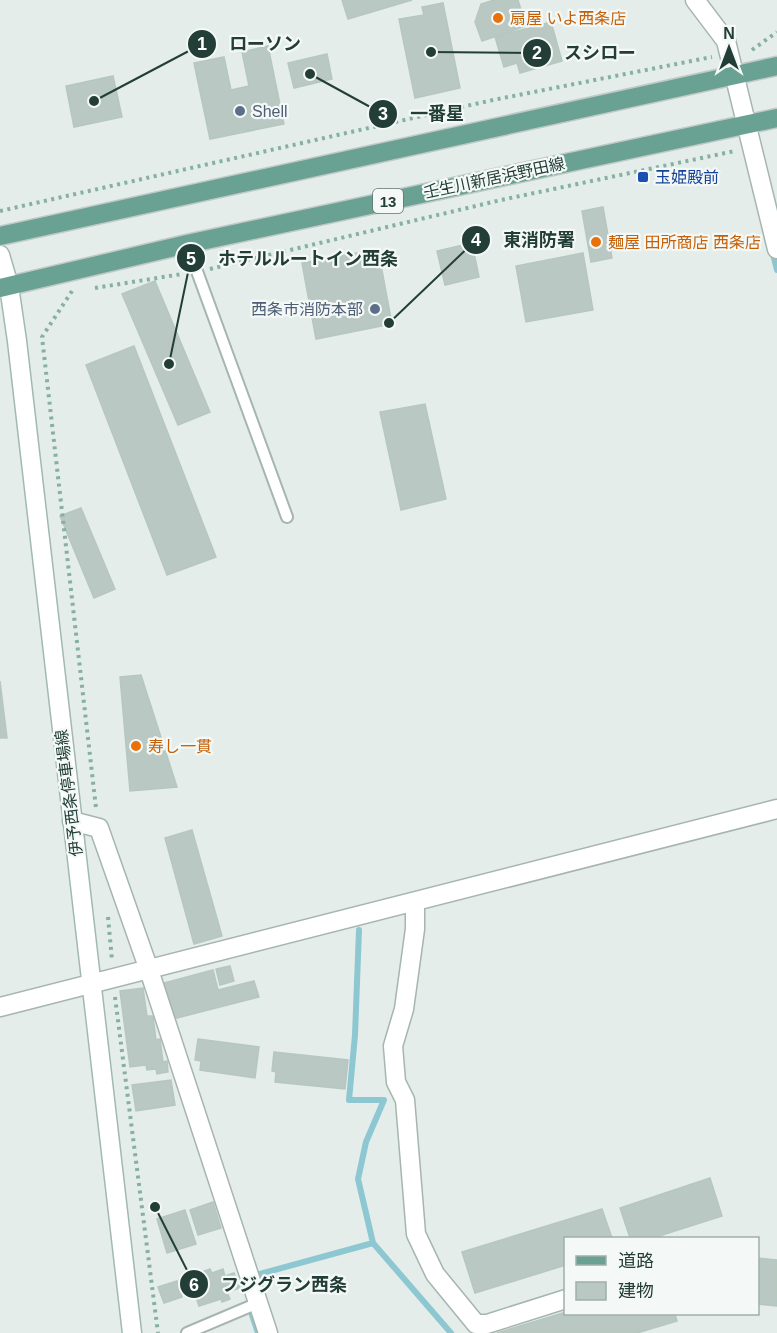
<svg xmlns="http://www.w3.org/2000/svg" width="777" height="1333" font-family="Helvetica,'Noto Sans JP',sans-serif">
<rect width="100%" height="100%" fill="#e4ede9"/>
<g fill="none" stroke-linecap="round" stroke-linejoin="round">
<path stroke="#8dc7d1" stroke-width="6" d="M772,250L777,270
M359,930L355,1035L349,1100H384L366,1142L358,1179L373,1243L451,1333
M256,1275L373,1243
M251,1312L258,1333"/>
</g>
<path fill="#b9c8c2" stroke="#b6c7c0" stroke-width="1.5" d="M342,0H412L348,19Z
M494,0H518L526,26L482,41L475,22L481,4Z
M443,3L460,88L415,98L399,19L424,15L422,7Z
M551,22L562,61L520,73L517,63L504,67L495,37Z
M268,46L284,124L210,139L194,63L224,57L231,90L249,86L242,52Z
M327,54L332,79L294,88L288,63Z
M113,76L122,117L74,127L66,86Z
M603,207L612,258L591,262L582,211Z
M472,243L479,277L445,285L437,251Z
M378,249L392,324L316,339L302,263Z
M583,253L593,310L526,322L516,266Z
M155,281L210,412L178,425L122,294Z
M134,346L216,557L167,575L86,365Z
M425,404L446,499L401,510L380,412Z
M81,508L115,589L94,598L60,516Z
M141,675L177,787L130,791L120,677Z
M0,681L7,738H0Z
M192,830L222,936L194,944L165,838Z
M230,966L234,981L220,985L216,969Z
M213,970L218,990L254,981L259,997L173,1019L164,983Z
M143,988L147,1016H153L156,1040L160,1039L163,1062L167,1061L168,1072L157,1074L156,1069L147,1070L146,1065L130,1067L120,991Z
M198,1039L259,1047L255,1078L200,1070L201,1061L195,1060Z
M274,1052L348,1060L345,1089L275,1082L276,1072L272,1071Z
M171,1080L175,1105L136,1111L132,1085Z
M710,1178L722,1216L653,1238H630L620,1208Z
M213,1202L221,1228L198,1235L190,1210Z
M602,1209L612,1238H566V1265L475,1293L462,1252Z
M185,1210L196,1244L167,1253L157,1219Z
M758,1258L777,1260V1306L758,1304Z
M210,1269L212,1273L223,1269L225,1276L234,1273L240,1288L227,1292L230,1299L222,1302L221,1299L199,1306L189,1277Z
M186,1278L189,1287L182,1289L179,1280Z
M177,1281L182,1297L164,1303L158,1287Z
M566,1312L675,1314L677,1321L637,1333H497Z"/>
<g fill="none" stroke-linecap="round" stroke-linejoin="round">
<defs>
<path id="service" d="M187,244L287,517
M187,1333L258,1303"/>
<path id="minor" d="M695,0L726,41L777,249
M72,821L99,828L149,970L268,1333
M415,902V929L404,1009L393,1046L396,1082L405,1100L416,1234L435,1274L476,1324H487L566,1299
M0,1007L777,809"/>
<path id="secondary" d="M0,255L9,286L17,341L132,1333"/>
<path id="primary" d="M0,236L777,66
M0,288L187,244L777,118"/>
</defs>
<use href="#service" stroke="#a6b5b0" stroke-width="14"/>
<use href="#minor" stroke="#a6b5b0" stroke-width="21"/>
<use href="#secondary" stroke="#a2b9b1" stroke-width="21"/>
<use href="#primary" stroke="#c1c9c7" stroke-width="21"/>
<path stroke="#85b0a2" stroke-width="4" stroke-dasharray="3 4.5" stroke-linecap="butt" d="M752,50L777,32
M0,211L493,100L712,57
M210,269L501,200L735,151
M95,288L182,274
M72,291L42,337L96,808
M108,917L112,960
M115,997L158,1333"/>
<use href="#service" stroke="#fff" stroke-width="10"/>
<use href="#minor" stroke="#fff" stroke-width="18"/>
<use href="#secondary" stroke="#fff" stroke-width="18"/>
<use href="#primary" stroke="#69a293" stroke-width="18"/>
</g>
<g fill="#e8710a" stroke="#f4f9f7" stroke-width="2">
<circle cx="498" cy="18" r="6"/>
<circle cx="596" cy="242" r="6"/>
<circle cx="136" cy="746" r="6"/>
</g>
<g fill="#5c6f8a" stroke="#f4f9f7" stroke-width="2">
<circle cx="240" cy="111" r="6"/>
<circle cx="375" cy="309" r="6"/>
</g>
<rect fill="#1a4fb4" stroke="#f4f9f7" stroke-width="2" x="637" y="171" width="12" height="12" rx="3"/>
<g text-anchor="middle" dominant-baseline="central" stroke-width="4.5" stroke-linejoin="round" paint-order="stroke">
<rect fill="#f4f9f7" stroke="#627671" stroke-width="1.5" x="373" y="189" width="30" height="24" rx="4.5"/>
<g font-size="15" font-weight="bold" fill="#233e37">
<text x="388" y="201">13</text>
</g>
<g font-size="16" fill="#c56008" stroke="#f4f9f7" text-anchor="start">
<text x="510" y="18">扇屋 いよ西条店</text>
<text x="608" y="242">麺屋 田所商店 西条店</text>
<text x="148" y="746">寿し一貫</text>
</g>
<g font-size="16" fill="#4e5e75" stroke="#f4f9f7" text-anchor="start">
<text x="252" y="111">Shell</text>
<text x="363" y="309" text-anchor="end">西条市消防本部</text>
</g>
<g font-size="16" fill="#164399" stroke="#f4f9f7" text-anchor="start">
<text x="655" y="177">玉姫殿前</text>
</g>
<g font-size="16" fill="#233e37" stroke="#f4f9f7">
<text transform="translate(494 178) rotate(-12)">壬生川新居浜野田線</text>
<text transform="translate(69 793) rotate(-97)">伊予西条停車場線</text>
</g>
</g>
<path fill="none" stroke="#233e37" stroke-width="2" d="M94 101L202 44M431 52L537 53M310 74L383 114M389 323L476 240M169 364L191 258M155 1207L194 1284"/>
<g fill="#233e37" stroke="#f4f9f7" stroke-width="2">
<circle cx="94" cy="101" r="6"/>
<circle cx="431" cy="52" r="6"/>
<circle cx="310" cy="74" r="6"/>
<circle cx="389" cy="323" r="6"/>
<circle cx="169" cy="364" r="6"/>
<circle cx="155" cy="1207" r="6"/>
<circle cx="202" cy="44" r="15"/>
<circle cx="537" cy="53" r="15"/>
<circle cx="383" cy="114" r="15"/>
<circle cx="476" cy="240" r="15"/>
<circle cx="191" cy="258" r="15"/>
<circle cx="194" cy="1284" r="15"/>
</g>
<g font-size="18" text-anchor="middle" font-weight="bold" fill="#fff">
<text x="202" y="50">1</text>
<text x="537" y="59">2</text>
<text x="383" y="120">3</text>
<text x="476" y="246">4</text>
<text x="191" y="265">5</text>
<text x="194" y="1291">6</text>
</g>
<g font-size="18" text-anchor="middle" font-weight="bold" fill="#233e37" stroke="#f4f9f7" stroke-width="4.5" stroke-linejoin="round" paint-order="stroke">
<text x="265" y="50">ローソン</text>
<text x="600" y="59">スシロー</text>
<text x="437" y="120">一番星</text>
<text x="539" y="246">東消防署</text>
<text x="308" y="265">ホテルルートイン西条</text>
<text x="284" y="1291">フジグラン西条</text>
</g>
<rect x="564" y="1237" width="195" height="78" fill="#f4f9f7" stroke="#a0aeaa" stroke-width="1.5"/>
<rect x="576" y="1256" width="30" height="9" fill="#69a293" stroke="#a0aeaa" stroke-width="1.5"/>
<text x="618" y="1267" font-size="18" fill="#233e37">道路</text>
<rect x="576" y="1282" width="30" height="18" fill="#b9c8c2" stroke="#a0aeaa" stroke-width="1.5"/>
<text x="618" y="1297" font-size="18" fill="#233e37">建物</text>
<g transform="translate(729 48)" stroke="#f4f9f7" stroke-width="4.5" paint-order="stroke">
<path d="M0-4.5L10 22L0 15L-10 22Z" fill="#233e37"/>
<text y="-9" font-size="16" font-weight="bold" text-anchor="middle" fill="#233e37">N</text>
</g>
</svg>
